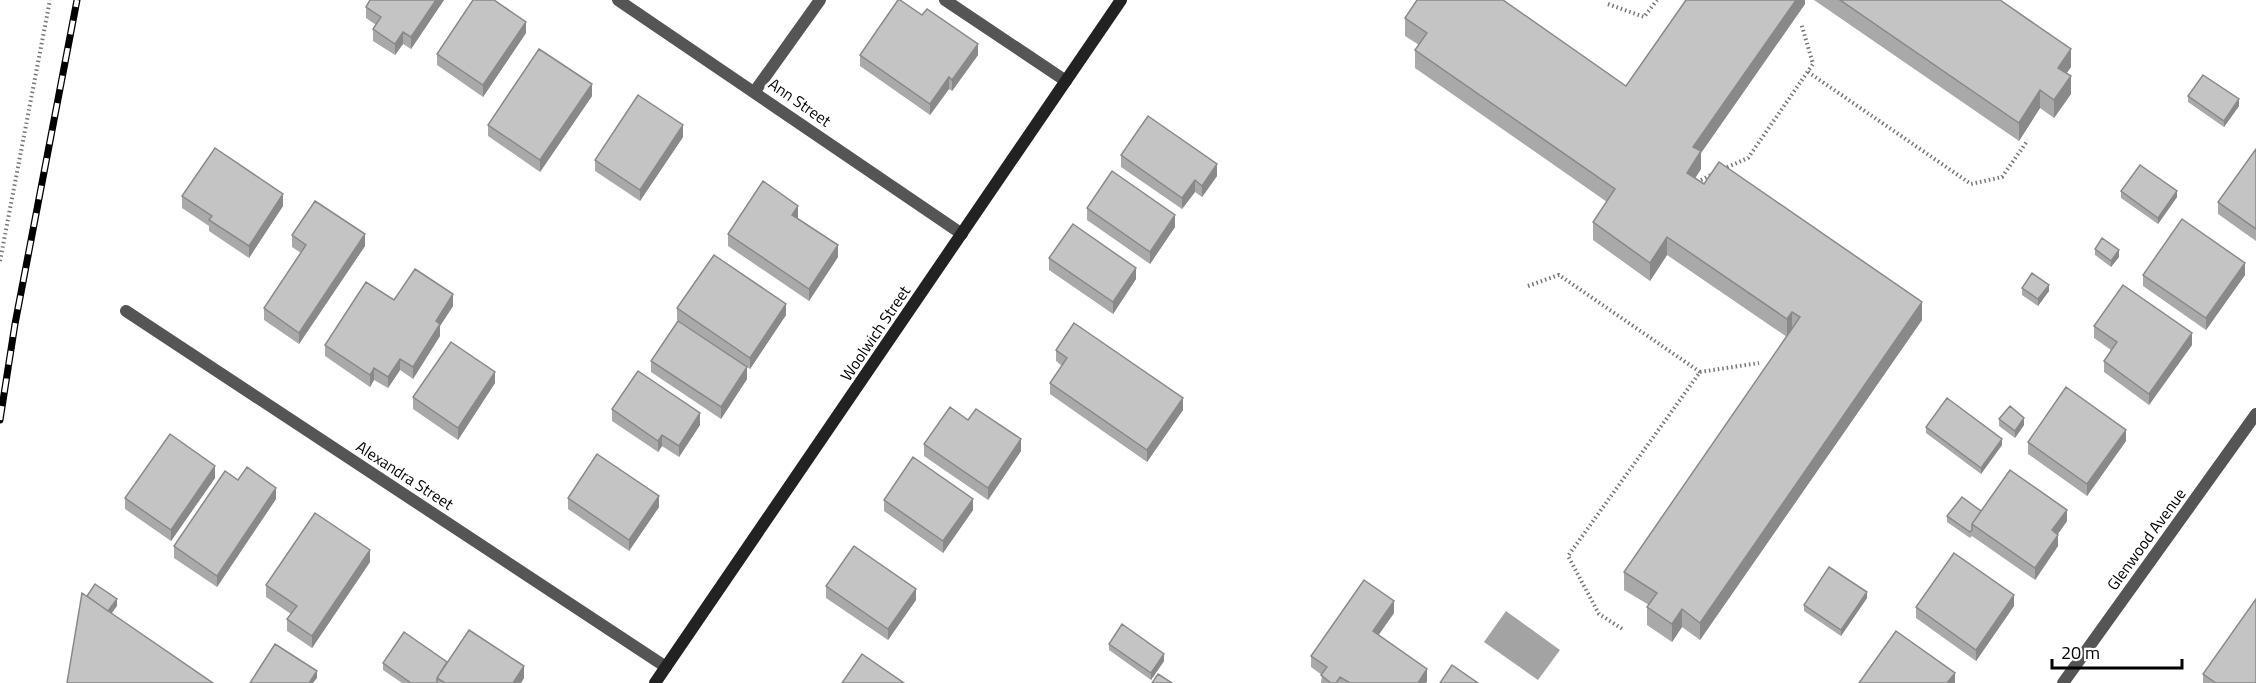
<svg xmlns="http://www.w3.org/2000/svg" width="2256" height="683" font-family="'Titillium Web',sans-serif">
<rect width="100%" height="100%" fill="#fff"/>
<path fill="#a3a3a3" d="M1506,611L1560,650L1538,680L1484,642Z"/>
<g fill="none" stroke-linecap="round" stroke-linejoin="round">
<path stroke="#777" stroke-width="4" stroke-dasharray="1.5 3" stroke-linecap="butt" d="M1608,4L1644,17L1657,0
M1808,72L1971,184L2002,177L2028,140
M1723,169L1748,158L1813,64L1801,23
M1701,180L1711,175
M0,261L50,0
M1528,286L1559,275L1700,372L1568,556L1599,614L1624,630
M1700,372L1759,363"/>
<path stroke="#555" stroke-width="12" d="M945,0L1066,81
M755,91L820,0"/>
<path stroke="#555" stroke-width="12" d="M618,0L962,234
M126,311L666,667
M2063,683L2256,414"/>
<path stroke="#222" stroke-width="12" d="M655,683L1121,0"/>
<defs>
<path id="rail" d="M0,420L15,324L77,0"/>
</defs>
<use href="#rail" stroke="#000" stroke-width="7"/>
<use href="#rail" stroke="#fff" stroke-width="4.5" stroke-dasharray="14" stroke-linecap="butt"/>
</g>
<path fill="#a9a9a9" d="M444,0L411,49L403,44L395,55L373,41V29L376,25L366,18V7Z
M1805,0V4L1701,153V169L1695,178L1922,320L1700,640L1682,627L1672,642L1647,625V607L1649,605L1624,590V572L1787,337L1667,255L1650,281L1593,240V222L1607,202L1415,68V50L1419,45L1405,36V18L1626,86Z
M1814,0H2000L2071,67L2066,73L2071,94L2054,118L2040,108L2019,141Z
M922,15L978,55L952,91L949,89L930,115L860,66V55Z
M526,33L483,97L437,65V54Z
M592,96L540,172L488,136V125Z
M2188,96L2239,106L2224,127L2188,102Z
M683,137L640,201L595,171V160Z
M2256,149V241L2218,214V202Z
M1121,155L1217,176L1202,197L1195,192L1182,209L1121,167Z
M2121,191L2177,197L2158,224L2121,198Z
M182,196L283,206L249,258L209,231V226L182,208Z
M1087,208L1175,227L1150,264L1087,220Z
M798,217V218L838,257L809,301L728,246V234Z
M292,235L365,246L299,344L264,320V308L301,253L292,247Z
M2095,249L2119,257L2111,267L2095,255Z
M1049,258L1136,279L1113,314L1049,270Z
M2143,275H2245L2206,330L2143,286Z
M2022,288L2049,291L2038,306L2022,295Z
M394,300L453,306L440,326V336L413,379L400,370L388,388L374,380L370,387L325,356V345Z
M677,308L786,315L750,369L747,367V379L721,419L651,372V361L729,355L677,320Z
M2094,326L2192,345L2149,405L2104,372V361L2111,350L2094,338Z
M1056,350L1183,410L1147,462L1050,394V383L1062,366L1056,361Z
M495,383L458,440L413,409V397Z
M612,409L700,425L679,457L662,446L658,452L612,421Z
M1999,419L2024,425L2015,438L1999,426Z
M968,420L1021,451L988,500L924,456V444Z
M1926,427L2002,445L1981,474L1926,433Z
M2126,441L2087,496L2028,454V442Z
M215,478L171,541L125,509V498Z
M238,480L276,499L217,587L174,558V546Z
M568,498L659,507L629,551L568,509Z
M884,500L973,510L943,553L884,511Z
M1981,511L2067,521L2058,534V546L2035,580L1972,536L1970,538L1947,522V516Z
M370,562L312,648L287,631V619L291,614L266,597V585Z
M826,586L916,600L888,640L826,598Z
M1867,598L1841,636L1804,611V605Z
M2014,606L1976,661L1916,618V607Z
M1394,613L1378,635L1427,681L1426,683H1321L1322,675L1311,667V656Z
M1109,644L1164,661L1151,680L1109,650Z
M447,662L524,678L521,683H402L383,670V663Z
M2203,674L2256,683H2203Z"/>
<path fill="#898989" d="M436,0H444L411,49V37Z
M1796,0H1805V4L1701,153V169L1687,191V173L1693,147Z
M526,22V33L483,97V85Z
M403,32V44L395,55V44Z
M978,44V55L952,91V80Z
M2071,49V67L2058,86V68Z
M2071,76V94L2054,118V100Z
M949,77V89L930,115V104Z
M592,84V96L540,172V160Z
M2040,90V108L2019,141V123Z
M2239,99V106L2224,127V121Z
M683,125V137L640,201V190Z
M1217,164V176L1202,197V186Z
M1195,180V192L1182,209V198Z
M2177,191V197L2158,224V218Z
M283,194V206L249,258V246Z
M798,206V217L792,226V215Z
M1175,215V227L1150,264V252Z
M365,234V246L299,344V333Z
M1667,237V255L1650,281V263Z
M838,245V257L809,301V289Z
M2119,250V257L2111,267V261Z
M2245,263V275L2206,330V318Z
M1136,268V279L1113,314V302Z
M2049,285V291L2038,306V299Z
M453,294V306L440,326V336L413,379V367L436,321Z
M1922,302V320L1700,640V623Z
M786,304V315L750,369V358Z
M1792,312V330L1787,337V319Z
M2192,333V345L2149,405V394Z
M400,359V370L388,388V377Z
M747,367V379L721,419V407Z
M374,368V380L370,387V375Z
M495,372V383L458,440V428Z
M1183,398V410L1147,462V450Z
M700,413V425L679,457V446Z
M2024,418V425L2015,438V431Z
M2126,430V441L2087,496V484Z
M662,435V446L658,452V441Z
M1021,439V451L988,500V488Z
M2002,439V445L1981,474V468Z
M215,466V478L171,541V530Z
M276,488V499L217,587V576Z
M659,496V507L629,551V540Z
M973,499V510L943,553V541Z
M2067,510V521L2052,542V530Z
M2058,535V546L2035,580V568Z
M370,550V562L312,648V636Z
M916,589V600L888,640V629Z
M1867,592V598L1841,636V630Z
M2014,595V606L1976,661V650Z
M117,599V606L106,621V614Z
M1394,601V613L1373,643V631Z
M1682,609V627L1672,642V624Z
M1164,654V661L1151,680V673Z
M524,666V678L521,683H513Z
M1427,669V681L1426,683H1418Z
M317,671V678L313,683H309Z
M1955,673V683H1947Z"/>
<path fill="#c4c4c4" stroke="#898989" stroke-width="1.5" d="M370,0H436L411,37L403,32L395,44L373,29L381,17L366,7Z
M473,0H494L526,22L483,85L437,54Z
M898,0H900L922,15L927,9L978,44L952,80L949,77L930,104L860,55Z
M1417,0H1503L1626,86L1686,0H1796L1693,147L1701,151L1687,173L1704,184L1719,162L1922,302L1700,623L1682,609L1672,624L1647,607L1657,593L1624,572L1800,317L1792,312L1787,319L1667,237L1650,263L1593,222L1615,189L1415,50L1427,33L1405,18Z
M1840,0H2000L2071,49L2058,68L2071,76L2054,100L2040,90L2019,123Z
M539,49L592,84L540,160L488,125Z
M2203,75L2239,99L2224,121L2188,96Z
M638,95L683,125L640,190L595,160Z
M1148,116L1217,164L1202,186L1195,180L1182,198L1121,155Z
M215,148L283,194L249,246L209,220L212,216L182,196Z
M2256,149V229L2218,202Z
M2140,165L2177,191L2158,218L2121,191Z
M1112,171L1175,215L1150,252L1087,208Z
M763,181L798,206L792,215L838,245L809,289L728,234Z
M315,201L365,234L299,333L264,308L306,245L292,235Z
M2182,219L2245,263L2206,318L2143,275Z
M1073,224L1136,268L1113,302L1049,258Z
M2102,238L2119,250L2111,261L2095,249Z
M714,255L786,304L750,358L677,308Z
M415,269L453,294L436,321L440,324L413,367L400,359L388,377L374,368L370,375L325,345L366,282L394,300Z
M2032,273L2049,285L2038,299L2022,288Z
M2123,285L2192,333L2149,394L2104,361L2117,342L2094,326Z
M678,321L747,367L721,407L651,361Z
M1074,323L1183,398L1147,450L1050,383L1067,358L1056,350Z
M451,342L495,372L458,428L413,397Z
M638,371L700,413L679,446L662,435L658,441L612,409Z
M2066,387L2126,430L2087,484L2028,442Z
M1947,398L2002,439L1981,468L1926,427Z
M2010,406L2024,418L2015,431L1999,419Z
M950,407L968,420L976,409L1021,439L988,488L924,444Z
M170,434L215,466L171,530L125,498Z
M597,454L659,496L629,540L568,498Z
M913,457L973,499L943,541L884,500Z
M247,467L276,488L217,576L174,546L225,471L238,480Z
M2010,470L2067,510L2052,530L2058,535L2035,568L1972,524Z
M1962,497L1981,511L1972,524V530L1970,532L1947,516Z
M315,513L370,550L312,636L287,619L297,606L266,585Z
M854,546L916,589L888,629L826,586Z
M1954,553L2014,595L1976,650L1916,607Z
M1829,567L1867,592L1841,630L1804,605Z
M1364,580L1394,601L1373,631L1427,669L1418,683H1350L1340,677L1336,683H1331L1321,675L1327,667L1311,656Z
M95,584L117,599L108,611L87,596Z
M82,593L213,683H67Z
M2256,599V683H2216L2203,674Z
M1122,624L1164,654L1151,673L1109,644Z
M469,630L524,666L513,683H445L437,678Z
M1896,631L1955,673L1947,683H1859Z
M404,632L447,662L437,678V683H411L383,663Z
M275,644L317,671L309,683H250Z
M862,654L904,683H842Z
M1452,665L1478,683H1440Z
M1158,674L1172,683H1152Z"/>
<g text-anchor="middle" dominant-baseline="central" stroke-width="6" stroke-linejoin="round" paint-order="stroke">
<g font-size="16" fill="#000" stroke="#fff">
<text transform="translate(800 102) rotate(35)">Ann Street</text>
<text transform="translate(875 333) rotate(-56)">Woolwich Street</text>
<text transform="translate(405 475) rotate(33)">Alexandra Street</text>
<text transform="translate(2146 539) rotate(-54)">Glenwood Avenue</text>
</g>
</g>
<path d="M2052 659v9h130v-9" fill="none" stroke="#000000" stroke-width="3"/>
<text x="2061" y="659" font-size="18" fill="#000000" stroke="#ffffff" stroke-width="4.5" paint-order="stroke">20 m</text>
</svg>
